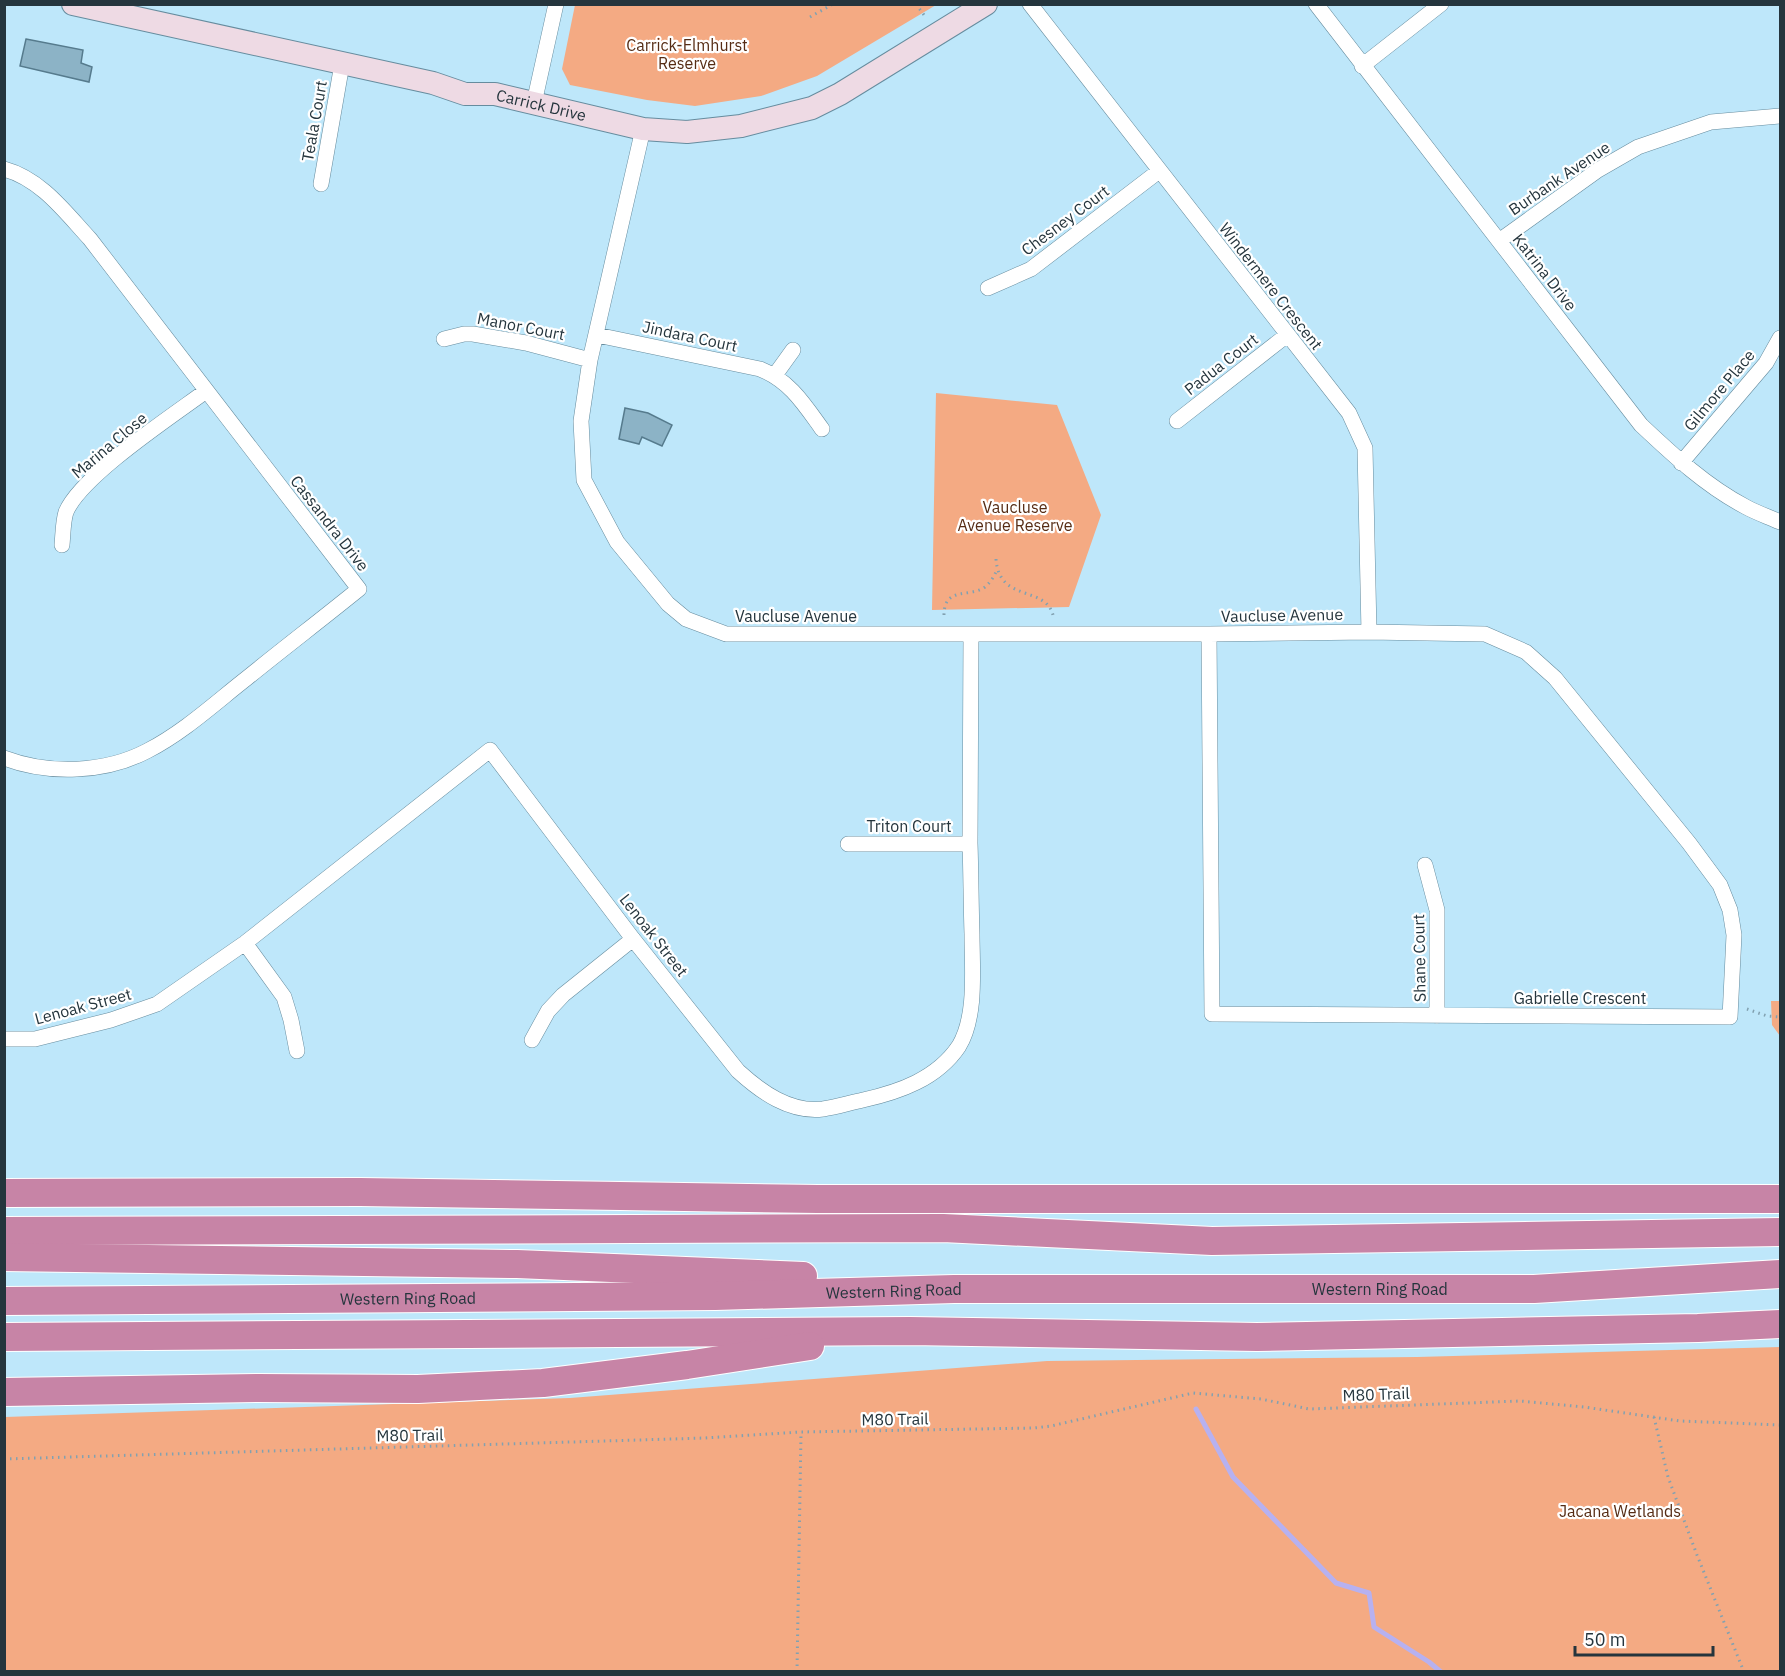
<svg xmlns="http://www.w3.org/2000/svg" width="1785" height="1676" font-family="'IBM Plex Sans',sans-serif">
<rect width="100%" height="100%" fill="#bee7fa"/>
<path fill="#f4aa83" d="M575,5V4L936,5L817,76L761,96L695,106L647,100L570,85L562,69Z
M936,393L1057,405L1101,515L1069,607L932,610Z
M1771,1001H1780V1036L1772,1025Z
M1780,1347V1671H5V1417L570,1398L1047,1361L1417,1357Z"/>
<g fill="none" stroke-linecap="round" stroke-linejoin="round">
<path stroke="#b7b1f0" stroke-width="5" d="M1196,1409L1233,1477L1336,1583L1369,1593L1374,1627L1429,1662L1441,1672"/>
</g>
<path fill="#8cb3c6" stroke="#567b8d" stroke-width="1.5" d="M26,39L83,50L81,63L92,67L89,82L20,66Z
M625,408L648,413L672,425L662,446L642,437L639,444L619,439Z"/>
<g fill="none" stroke-linecap="round" stroke-linejoin="round">
<defs>
<path id="street" d="M1030,4L1349,413L1365,448L1369,632
M1316,4L1641,425C1674,456 1706,486 1746,507C1757,513 1769,517 1780,522
M1362,66L1441,4
M534,103L556,4
M643,129L590,360L581,421L584,480L617,542L668,604L686,619L726,634H1209L1369,632L1485,634L1526,652L1555,678L1689,843L1720,885L1730,910L1734,935L1730,1017L1212,1014L1209,634
M4,169C41,179 65,212 90,239L359,589C322,619 284,648 247,678C215,703 184,732 147,751C105,773 49,775 4,758
M321,184L342,64
M1499,241L1598,170L1638,147L1711,122L1780,116
M988,288L1031,269L1159,171
M597,335L760,369C790,381 804,404 822,429
M444,339L464,334H473L526,343L590,360
M775,375L793,350
M1177,421L1287,335
M1681,463L1766,363L1780,338
M62,545C63,535 63,521 66,512C81,476 172,416 206,391
M848,844H970
M1425,865L1437,910V1016
M245,943L284,997L291,1020L297,1051
M4,1039H35L111,1020L157,1004L245,943L490,750L633,939L738,1071C761,1092 790,1113 823,1109C836,1107 849,1103 863,1100C899,1092 937,1079 959,1046C977,1016 972,968 972,934C971,904 971,873 970,843C970,773 971,704 971,634
M532,1040L548,1011L563,995L633,939"/>
<g id="secondary">
<path id="s1" d="M73,4L433,83L465,94H495L643,129L687,132L741,126L812,108L840,94L986,4"/>
</g>
<g id="highway">
<path d="M4,1193L360,1192L818,1199H1780"/>
<path d="M4,1231L943,1228L1212,1241L1780,1232"/>
<path d="M4,1257L517,1264L803,1276"/>
<path id="s2" d="M4,1301L715,1296L954,1289H1534L1780,1274"/>
<path d="M4,1337L910,1331L1257,1337L1698,1328L1780,1324"/>
<path d="M4,1392L258,1388L418,1389L543,1383L687,1365L810,1346"/>
</g>
</defs>
<use href="#street" stroke="#668c9e" stroke-width="16"/>
<use href="#secondary" stroke="#668c9e" stroke-width="24"/>
<use href="#highway" stroke="#fff" stroke-width="30"/>
<path stroke="#82a1b0" stroke-width="3" stroke-dasharray="1.5 4.5" stroke-linecap="butt" d="M916,4L924,15
M810,17L833,4
M996,559C999,603 1045,585 1053,615
M944,615C944,586 970,598 985,587C991,582 994,576 997,570
M1747,1009L1767,1016L1780,1017
M1654,1417L1668,1477L1697,1555L1744,1672
M4,1459L705,1438L801,1432L1034,1428L1051,1426L1193,1393L1261,1399L1309,1409L1520,1401L1584,1407L1680,1421L1780,1425
M797,1672L801,1432"/>
<use href="#street" stroke="#fff" stroke-width="15"/>
<use href="#secondary" stroke="#eedae4" stroke-width="22"/>
<use href="#highway" stroke="#c784a6" stroke-width="28"/>
</g>
<g text-anchor="middle" dominant-baseline="central" stroke-width="4.5" stroke-linejoin="round" paint-order="stroke">
<g font-size="16" fill="#562c14" stroke="#fff">
<text x="687" y="45">Carrick-Elmhurst<tspan x="687" dy="18">Reserve</tspan></text>
<text x="1015" y="507">Vaucluse<tspan x="1015" dy="18">Avenue Reserve</tspan></text>
<text x="1620" y="1511">Jacana Wetlands</text>
</g>
<g font-size="16" fill="#25353d" stroke="#fff">
<text stroke="none"><textPath href="#s1" startOffset="480">Carrick Drive</textPath></text>
<text transform="translate(314 121) rotate(-80)">Teala Court</text>
<text transform="translate(1559 178) rotate(-34)">Burbank Avenue</text>
<text transform="translate(1065 220) rotate(-37)">Chesney Court</text>
<text transform="translate(1545 272) rotate(52)">Katrina Drive</text>
<text transform="translate(1271 286) rotate(52)">Windermere Crescent</text>
<text transform="translate(521 326) rotate(11)">Manor Court</text>
<text transform="translate(690 336) rotate(12)">Jindara Court</text>
<text transform="translate(1221 364) rotate(-38)">Padua Court</text>
<text transform="translate(1719 390) rotate(-50)">Gilmore Place</text>
<text transform="translate(109 445) rotate(-40)">Marina Close</text>
<text transform="translate(330 523) rotate(52)">Cassandra Drive</text>
<text transform="translate(1282 615) rotate(-1)">Vaucluse Avenue</text>
<text x="796" y="616">Vaucluse Avenue</text>
<text x="909" y="826">Triton Court</text>
<text transform="translate(654 935) rotate(52)">Lenoak Street</text>
<text transform="translate(1419 958) rotate(-91)">Shane Court</text>
<text x="1580" y="998">Gabrielle Crescent</text>
<text transform="translate(83 1006) rotate(-15)">Lenoak Street</text>
<text stroke="none"><textPath href="#s2" startOffset="1376">Western Ring Road</textPath></text>
<text stroke="none"><textPath href="#s2" startOffset="890">Western Ring Road</textPath></text>
<text stroke="none"><textPath href="#s2" startOffset="404">Western Ring Road</textPath></text>
<text transform="translate(1376 1394) rotate(-2)">M80 Trail</text>
<text transform="translate(895 1419) rotate(-1)">M80 Trail</text>
<text transform="translate(410 1435) rotate(-1)">M80 Trail</text>
</g>
</g>
<rect width="1785" height="1676" fill="none" stroke="#25353d" stroke-width="12"/>
<path d="M1575 1646v9h138v-9" fill="none" stroke="#25353d" stroke-width="3"/>
<text x="1584" y="1646" font-size="18" fill="#25353d" stroke="#ffffff" stroke-width="4.5" paint-order="stroke">50 m</text>
</svg>
